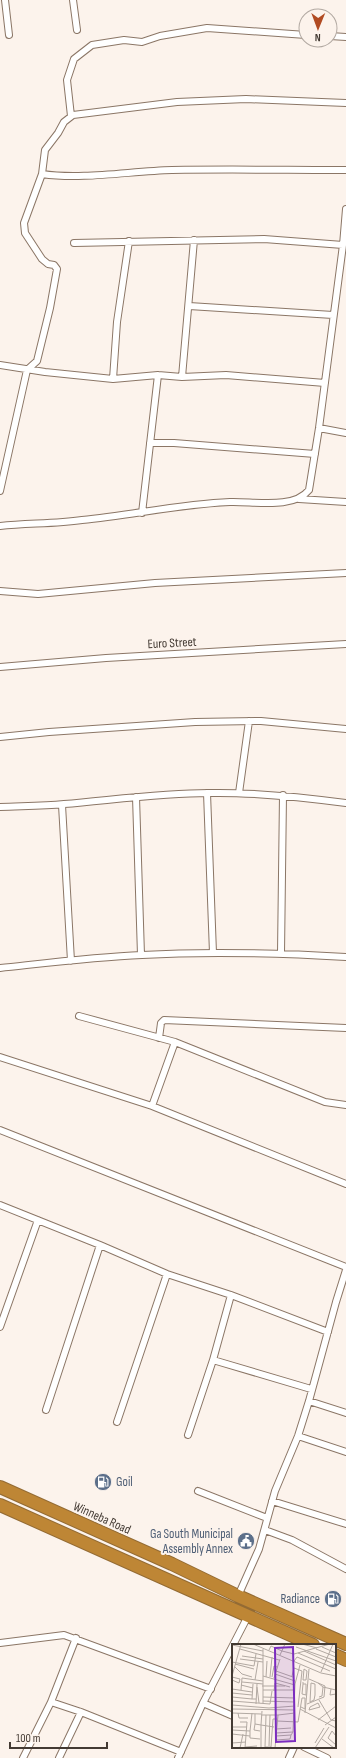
<svg xmlns="http://www.w3.org/2000/svg" width="346" height="1758" font-family="'Sofia Sans Condensed',sans-serif">
<rect width="100%" height="100%" fill="#fcf3ec"/>
<g fill="none" stroke-linecap="round" stroke-linejoin="round">
<defs>
<path id="street" d="M5,0L9,35
M73,0L77,30
M330,36L346,37
M346,103L246,99L177,102L73,115L64,122L58,133L45,150L42,174C82,180 131,171 172,170C230,169 288,170 346,170
M71,116L67,80L74,59L92,45L124,40L142,42L160,36L207,28L306,35
M74,243L264,239L343,245
M189,306L333,315
M0,365L45,372L113,379L158,375L182,377L226,375L325,383
M182,377L194,240
M113,379L117,322L129,241
M319,428L346,433
M150,443H174L315,454
M0,491L27,370L37,361L50,308L57,269L54,265L48,264L42,259L25,233L24,223L42,174
M299,499L346,502
M142,513L158,375
M0,526C27,523 55,524 82,520C132,515 181,504 230,502C253,501 293,510 309,490L319,428L343,245L346,209
M0,591L38,594L155,583L346,573
M0,667L106,658L346,644
M0,737L49,732L195,722L261,721L346,729
M207,793L213,953
M239,793L249,721
M136,797L141,955
M62,805L71,961
M0,807C21,806 43,806 64,804C112,800 161,793 209,793C255,792 300,797 346,803
M281,953L283,795
M0,968C47,963 95,957 142,955C210,951 278,953 346,957
M79,1016L175,1042L325,1102L346,1105
M159,1038L161,1023L164,1020L346,1028
M0,1057L152,1106L346,1184
M152,1106L175,1042
M0,1130L346,1267
M0,1205L100,1245L167,1274L231,1295L328,1332
M0,1327L38,1220
M213,1360L311,1389
M309,1401L346,1413
M46,1410L100,1245
M117,1422L167,1274
M188,1435L213,1360L231,1295
M298,1436L346,1452
M198,1491L267,1518
M272,1501L346,1524
M265,1530L292,1540L346,1569
M238,1596L259,1549L275,1491L298,1436L309,1401L336,1302L346,1270
M0,1643L64,1635L211,1689
M51,1702L76,1638
M203,1703L233,1716
M304,1747L327,1758
M23,1758L51,1702L81,1712L181,1752
M59,1758L81,1712
M178,1758L203,1703L248,1616
M289,1758L294,1747"/>
<path id="highway" d="M0,1487L172,1564L238,1596L346,1644
M0,1505L313,1645
M335,1655L346,1660"/>
</defs>
<use href="#street" stroke="#8b7666" stroke-width="8"/>
<use href="#highway" stroke="#936b34" stroke-width="14"/>
<use href="#street" stroke="#fff" stroke-width="6"/>
<use href="#highway" stroke="#be8635" stroke-width="12"/>
</g>
<defs>
<symbol id="fuel-disc" viewBox="-11 -11 22 22"><circle r="9.5" fill="#5c6f8a" stroke="#fcf3ec"/><path d="M-5.5-6h7V0h2V4h1.3V-2.5L3-4.5l.8-.8L6-3V5H2.5V1h-1V6h-7ZM-4.2-4.7v3.2H.2V-4.7Z" fill="#fff"/></symbol>
<symbol id="civic-disc" viewBox="-11 -11 22 22"><circle r="9.5" fill="#5c6f8a" stroke="#fcf3ec"/><path d="M-.6-6.5H3V-4.5H.6V-3L4-1V1h2V6H-6V1h2V-1L-.6-3ZM-1.2 2.5V6h2.4V2.5Z" fill="#fff"/></symbol>
</defs>
<g fill-rule="evenodd">
<use href="#fuel-disc" x="93" y="1472" width="20" height="20"/>
<use href="#civic-disc" x="236" y="1531" width="20" height="20"/>
<use href="#fuel-disc" x="323" y="1589" width="20" height="20"/>
</g>
<g text-anchor="middle" dominant-baseline="central" stroke-width="4" stroke-linejoin="round" paint-order="stroke">
<g font-size="13" fill="#433a33" stroke="#fcf3ec">
<text transform="translate(172 643) rotate(-3)">Euro Street</text>
<text transform="translate(102 1518) rotate(24)">Winneba Road</text>
</g>
<g font-size="13" fill="#4e5e75" stroke="#fcf3ec" text-anchor="end">
<text x="116" y="1482" text-anchor="start">Goil</text>
<text x="233" y="1534">Ga South Municipal<tspan x="233" dy="15">Assembly Annex</tspan></text>
<text x="320" y="1599">Radiance</text>
</g>
</g>
<g transform="translate(232 1644)">
<rect width="104" height="104" fill="#fcf3ec"/>
<path fill="none" stroke="#b2a9a2" stroke-width="1" d="M21,0L89,29L104,32M70,0L85,4M0,1L31,7M64,3L104,17M90,3L104,9M8,5L47,16M84,5L104,13M37,6L39,2L50,7M50,7L62,10L98,0M72,7L104,21M66,9L104,25M48,11L53,0M10,12L31,15M8,15L31,18M62,17L65,13L98,27M0,18L22,22L24,10M3,20L22,25M3,23L10,30L20,33M72,25L75,27L74,36H71ZM44,27L61,33M89,28L101,0M43,30L63,37M0,32L9,0M31,32L63,41M60,32L62,24L70,27L66,63M0,33L8,35L7,39L0,36M34,33L35,17M38,33L40,13M40,33L42,22L45,23M42,34L48,15M23,36L26,18M10,38L31,40M79,39L83,40V51L82,56L78,58ZM86,39L91,43L104,46M21,40L20,55H24M71,40H74V51L70,50L71,40V38M9,41L21,44M30,42H53M25,43L27,59M0,45L20,48M99,45L98,51L104,50M9,46L10,34L31,37M31,46H62M42,47L43,39L58,43M0,49L20,51M0,53L20,55M31,53L63,54M87,53L90,52L91,43M87,56L99,76L104,77M0,57L38,60L40,47M31,57L63,58M31,59V5M86,59L88,63L77,66L78,63ZM24,60L25,40M75,60L92,53L93,42L77,35M0,61L37,64L63,62M0,65L63,66M68,65L104,84M0,69L29,70M6,69L7,74H16M73,69L77,25M23,70V80L29,81L30,67M29,71H46M86,76L104,62M45,77L66,78L70,54H73V65L69,63M8,78H15L14,91M23,80L22,86L28,87M93,81L104,73M0,83H15M44,85L59,84M0,86L18,87V94L28,95M18,87L20,69M61,88L63,40L68,21M0,90L18,92M44,92L59,91L61,88L44,89M104,92L100,87L96,94L104,101M90,95L102,104M44,96L58,95L59,91M0,99L14,98M83,99L92,84M37,102L38,71M13,103L25,102M33,103H39L41,75H45M33,103L34,71M8,104L11,90M13,104L14,91M29,104V81L42,83M43,104L46,71L63,69M83,104L97,83"/>
<path fill="#7b2cbf" fill-opacity="0.15" stroke="#7b2cbf" stroke-width="2" d="M61,3L63,97L44,98L43,4Z"/>
<rect width="104" height="104" fill="none" stroke="#433a33" stroke-width="2"/>
</g>
<g transform="translate(318 28) rotate(181)"><circle r="19" fill="#fcf3ec" stroke="#b2a9a2"/>
<path d="M0-3L7 15L0 10L-7 15Z" fill="#b14b22"/>
<text y="-6" font-size="11" font-weight="bold" text-anchor="middle" fill="#433a33">N</text>
</g>
<path d="M10 1742v6h97v-6" fill="none" stroke="#433a33" stroke-width="2"/>
<text x="16" y="1742" font-size="12" fill="#433a33" stroke="#fcf3ec" stroke-width="3" paint-order="stroke">100 m</text>
</svg>
